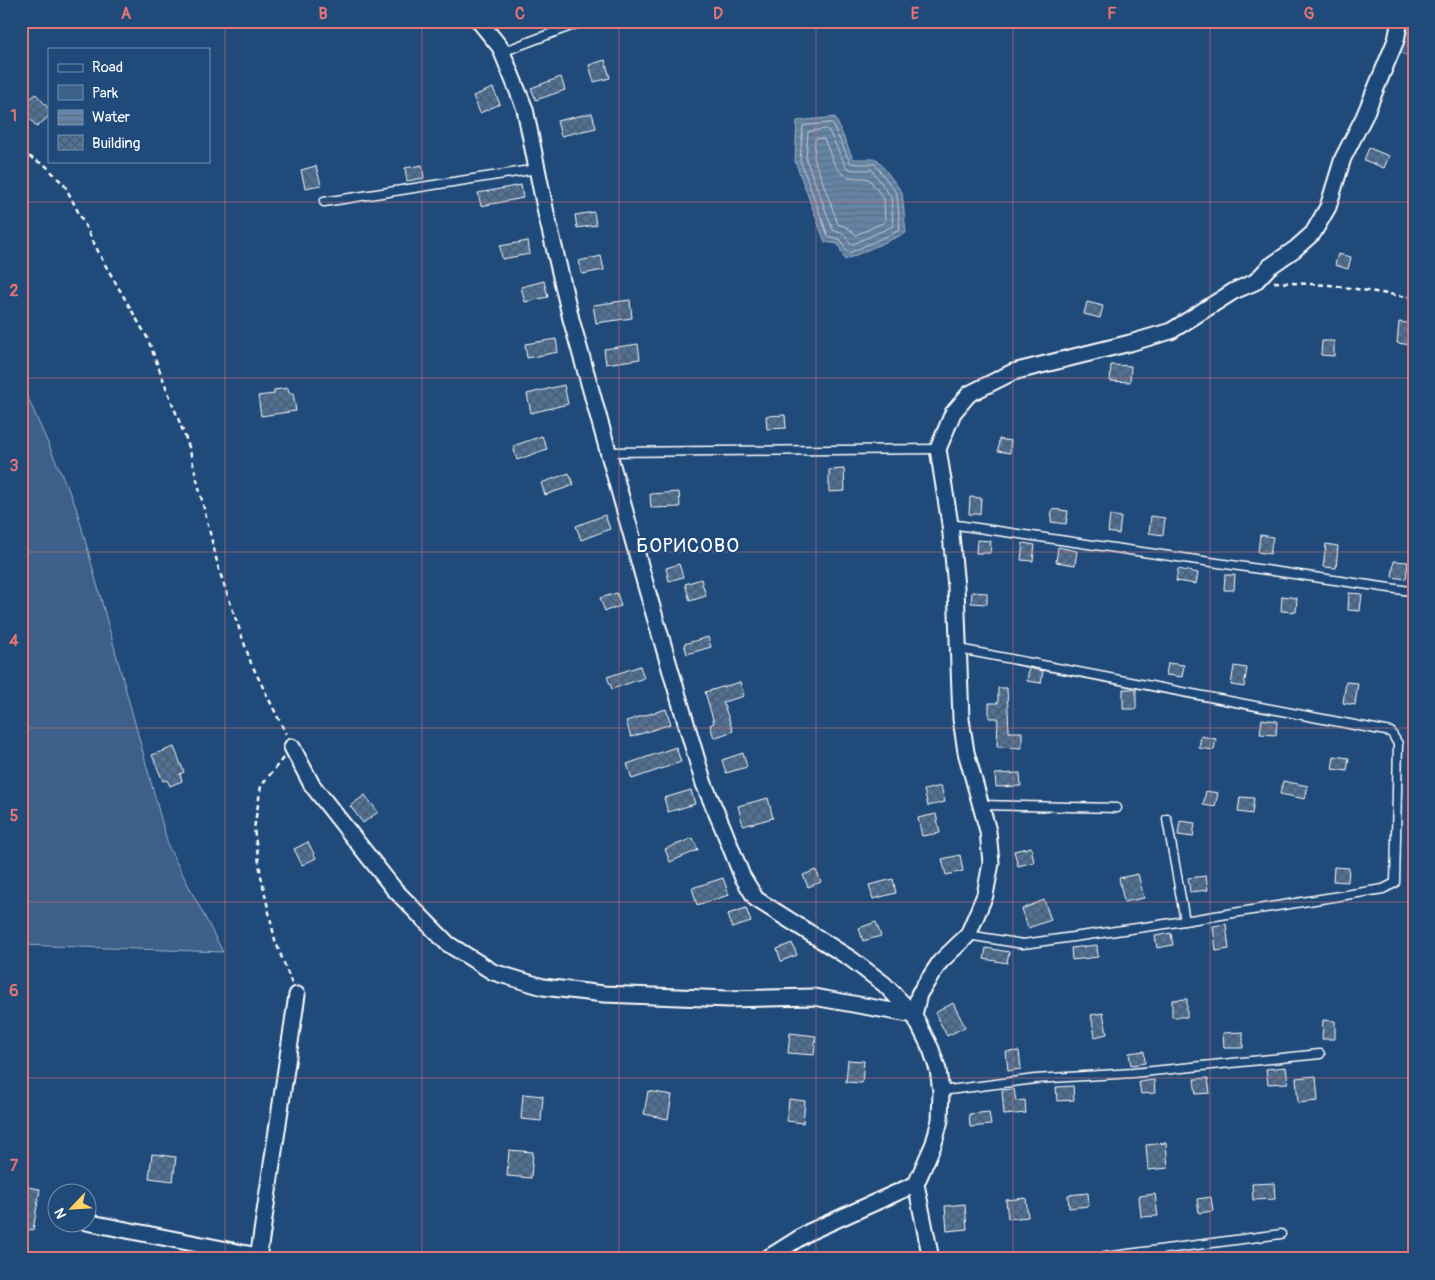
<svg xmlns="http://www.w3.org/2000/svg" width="1435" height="1280" font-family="Pangolin,sans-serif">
<defs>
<pattern id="water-rules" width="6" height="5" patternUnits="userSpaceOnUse" patternTransform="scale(1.25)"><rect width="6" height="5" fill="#6583a4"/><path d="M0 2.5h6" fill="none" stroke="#5b6d81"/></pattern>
<pattern id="building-cross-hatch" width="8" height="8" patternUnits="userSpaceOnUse" patternTransform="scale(1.25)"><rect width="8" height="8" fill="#507197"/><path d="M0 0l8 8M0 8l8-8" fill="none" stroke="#4e5b6a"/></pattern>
</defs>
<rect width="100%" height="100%" fill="#1f4a7a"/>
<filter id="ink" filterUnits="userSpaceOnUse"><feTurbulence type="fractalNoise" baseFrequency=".02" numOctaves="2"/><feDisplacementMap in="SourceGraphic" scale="10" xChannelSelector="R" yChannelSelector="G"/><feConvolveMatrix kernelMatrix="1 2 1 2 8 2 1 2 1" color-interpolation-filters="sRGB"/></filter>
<g filter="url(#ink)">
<path fill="#3c618b" stroke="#9eb0c5" d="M1408,21H1414V59L1399,52Z
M21,382L76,507L169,848L223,952L21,945Z"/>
<path fill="url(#water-rules)" stroke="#a3b5c8" d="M835,117L853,159H877L902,192L906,233L845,260L838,244L825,242L795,161L797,121Z"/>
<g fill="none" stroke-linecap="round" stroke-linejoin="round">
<path stroke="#c1cddb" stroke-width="1" d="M832,123L850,162L853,164H875L897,194L900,230L849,253L847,252L841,240L828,236L800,160L803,126Z
M826,129L829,131L846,167L852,170H872L891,197L893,226L853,244H850L845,235L833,230L806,159L808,132Z
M817,138L824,139C830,151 834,173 849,177C856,179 863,177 869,179L884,199L885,222L856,235L848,228L838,224L814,158L815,140Z"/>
</g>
<path fill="url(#building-cross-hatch)" stroke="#fff" d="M605,60L610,78L594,82L589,65Z
M561,77L565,90L536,100L531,88Z
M493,88L500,104L480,113L473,96Z
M36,94L49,109V116L37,127L21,109V106Z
M592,113L596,128L561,136L557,121Z
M1369,148L1389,156L1384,168L1364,160Z
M422,165L424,178L407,181L405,168Z
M316,166L321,185L305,188L301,170Z
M521,185L523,198L481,206L478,193Z
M594,212L596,225L577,228L575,215Z
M528,241L530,254L502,259L500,246Z
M1338,254L1351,257L1348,269L1335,265Z
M601,256L604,270L582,274L579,261Z
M544,281L548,297L525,302L521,287Z
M630,300L632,318L596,323L593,305Z
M1087,302L1103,306L1100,318L1084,314Z
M1399,322L1414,324L1412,345L1397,343Z
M556,339L558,352L527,358L525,344Z
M1322,341H1334V356L1321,355Z
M638,344L640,359L606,364L604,349Z
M1111,365L1131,366L1130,382L1110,381Z
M564,385L568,404L531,413L527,394Z
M288,388L289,393H293L296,411L261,416L258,396L274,394V390Z
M785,415L786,428L767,429L766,416Z
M542,436L547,449L517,460L513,446Z
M999,439L1011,441L1010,453L998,451Z
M844,469L845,491L829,492V470Z
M569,473L574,485L545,495L541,483Z
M679,492L680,507L651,508L650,494Z
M970,497L981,498L980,514H969Z
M1052,509L1068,511L1066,524L1051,522Z
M605,515L610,529L581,540L576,526Z
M1110,515L1121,517L1119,534L1108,532Z
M1151,516L1165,518L1163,535L1149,533Z
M1260,535L1273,537L1270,554L1258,552Z
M977,540L991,541L990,553H976Z
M1023,543L1035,545L1033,561L1021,560Z
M1326,544L1338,546L1336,568L1323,567Z
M1058,547L1077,551L1075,565L1056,562Z
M1394,561L1408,562L1406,579L1392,577Z
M679,564L683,577L669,581L666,568Z
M1178,569L1198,573L1196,584L1176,581Z
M1225,575H1235L1234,590H1224Z
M701,579L706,596L690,601L685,584Z
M972,592L987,593V604L971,603Z
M617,593L621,606L605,611L600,598Z
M1349,593L1362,594L1360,611L1348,610Z
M1282,596L1297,598L1296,612L1281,611Z
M708,637L711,647L687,654L684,644Z
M1168,663L1184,665L1182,677L1166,675Z
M640,666L644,678L612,689L607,677Z
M1234,666L1247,668L1244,687L1231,685Z
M1029,668L1043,671L1041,683L1027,681Z
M740,682L744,696L723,702L733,731L714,738L710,725L714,723L705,692Z
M1346,682L1358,683L1355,705L1343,703Z
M998,688H1007L1009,732H1022V748L997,747L998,718H989V703H998Z
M1123,689H1136V709H1123Z
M666,709L671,724L631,737L626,721Z
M1262,719L1277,721L1276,735L1260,734Z
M1201,736L1216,739L1214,750L1199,748Z
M174,747L184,772L180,774L182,781L170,786L167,780L163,781L152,755Z
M676,747L681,762L632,779L627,764Z
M743,753L747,767L726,773L722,760Z
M1334,756L1349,758L1347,771L1332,769Z
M1020,773L1021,786L996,787L995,774Z
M1283,781L1308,786L1305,799L1280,794Z
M941,786L945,802L928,806L924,790Z
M691,790L695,804L668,812L664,798Z
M1206,791L1218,793L1215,807L1203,805Z
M365,795L378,812L363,823L350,806Z
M1240,797L1254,798L1252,814L1238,812Z
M768,798L773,818L743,826L738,806Z
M936,814L940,833L922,836L918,818Z
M1180,821L1195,823L1193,837L1178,835Z
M693,838L698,850L670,862L665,849Z
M308,842L316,858L302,865L294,849Z
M1031,847L1034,862L1018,866L1014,851Z
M960,855L963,871L946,875L942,859Z
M1334,867L1349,868L1348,882L1333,881Z
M816,870L821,882L808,887L803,875Z
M1138,874L1144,898L1124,902L1119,878Z
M1206,876L1208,890L1190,892L1188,878Z
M723,878L729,895L697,905L692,888Z
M893,879L896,893L873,899L869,885Z
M1044,900L1051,920L1028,928L1022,909Z
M746,908L751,922L732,928L728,914Z
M876,922L881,936L863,941L859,928Z
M1226,924L1229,949L1216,951L1213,926Z
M1171,933L1173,945L1157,948L1155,936Z
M792,943L797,955L781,961L777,949Z
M1097,945L1098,957L1072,960L1071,948Z
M986,948L1009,952L1007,963L984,959Z
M1187,999V1017H1172V1000Z
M953,1003L965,1027L947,1036L935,1013Z
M1103,1013L1107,1034L1095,1037L1091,1015Z
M1323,1020L1335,1021V1039H1322Z
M1243,1032V1048H1224L1223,1033Z
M790,1033L816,1036L814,1055L788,1053Z
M1019,1051L1021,1069L1008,1071L1006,1052Z
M1144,1051L1145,1063L1131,1065L1129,1053Z
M848,1060L864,1061L862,1083L846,1082Z
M1286,1067L1288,1083L1268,1084L1266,1069Z
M1316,1076L1318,1101L1298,1103L1296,1078Z
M1208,1078L1210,1093L1196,1094L1194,1079Z
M1154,1080L1155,1093L1141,1094L1139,1082Z
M1073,1086L1074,1100L1057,1101L1056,1087Z
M1014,1089L1016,1101L1025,1100L1026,1113L1004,1115L1002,1090Z
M648,1091L672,1095L668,1119L644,1114Z
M523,1094L543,1096L541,1121L521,1119Z
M789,1099L805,1101L803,1123L787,1121Z
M989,1112L991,1125L970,1127L969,1114Z
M1166,1143L1168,1168L1148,1170L1146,1145Z
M509,1150L533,1152L531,1178L507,1176Z
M152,1154L176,1157L173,1181L149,1178Z
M1274,1183L1275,1199L1253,1200L1252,1184Z
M21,1186L40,1189L33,1230L21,1228Z
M1088,1193L1089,1206L1069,1208L1068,1195Z
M1155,1194L1158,1216L1141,1217L1139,1196Z
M1211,1197L1213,1211L1199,1213L1197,1199Z
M1026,1198L1028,1217L1008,1219L1006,1200Z
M965,1204L967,1229L947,1231L945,1206Z"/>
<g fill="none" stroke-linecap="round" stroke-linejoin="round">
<defs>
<path id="service" d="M502,52L584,21
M324,202L537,169
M608,452L938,449
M950,524L1410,591
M959,649L1391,732L1398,744L1395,883L1383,889L1159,925L1023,944L968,935
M981,805L1117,808
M1167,819L1185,921
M941,1091L1035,1079L1133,1073L1320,1054
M1090,1259L1281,1234"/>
<path id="minor" d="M479,21L500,47L525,109L546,213L571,319L647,590L704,784L723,828L742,876L756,899L851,959L884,984L914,1015L931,1049L938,1070L941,1091L940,1120L934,1143L916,1184L809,1232L766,1259
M292,747L312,785L394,889L448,944L493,972L543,987L604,994L728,999L814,997L914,1015L919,994L940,962L968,935L985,895L991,863L988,831L966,752L961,719L956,587L950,524L938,449L953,413L969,394L1013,372L1130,343L1171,331L1234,291L1255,282L1269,267L1295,249L1313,233L1328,207L1343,158L1364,117L1396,40L1400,21
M916,1184L931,1259
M86,1222L258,1256
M258,1259L297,995"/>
</defs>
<use href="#service" stroke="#fff" stroke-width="11"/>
<use href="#minor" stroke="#fff" stroke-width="19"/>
<path stroke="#fff" stroke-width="2.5" stroke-dasharray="5 4" stroke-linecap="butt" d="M1408,46L1414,49
M21,152L46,166L65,186L103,261L147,337L189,447L219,570L251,663L286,734
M1274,282L1330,285L1414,298
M283,758L261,786L254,829L261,876L275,940L292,984"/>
<use href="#service" stroke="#1f4a7a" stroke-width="8"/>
<use href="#minor" stroke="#1f4a7a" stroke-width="15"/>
</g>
</g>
<path fill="none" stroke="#e47373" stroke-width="1" stroke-opacity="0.55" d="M225,21V1259M422,21V1259M619,21V1259M816,21V1259M1013,21V1259M1210,21V1259M21,202H1414M21,378H1414M21,552H1414M21,728H1414M21,902H1414M21,1078H1414"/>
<g text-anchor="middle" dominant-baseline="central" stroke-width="4" stroke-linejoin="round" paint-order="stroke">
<g font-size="20" letter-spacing="1" fill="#fff" stroke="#1f4a7a">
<text x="688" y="545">БОРИСОВО</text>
</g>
</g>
<rect width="1435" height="1280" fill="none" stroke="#1f4a7a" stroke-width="55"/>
<rect x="48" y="48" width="162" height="115" fill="#1f4a7a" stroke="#7992af"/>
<rect x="58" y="64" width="25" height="8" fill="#1f4a7a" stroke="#7992af"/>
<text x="92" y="72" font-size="15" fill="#ffffff">Road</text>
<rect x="58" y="85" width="25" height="15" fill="#3c618b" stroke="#7992af"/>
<text x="92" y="98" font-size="15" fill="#ffffff">Park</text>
<rect x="58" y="110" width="25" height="15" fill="url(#water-rules)" stroke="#7992af"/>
<text x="92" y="122" font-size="15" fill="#ffffff">Water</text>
<rect x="58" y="135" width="25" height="15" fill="url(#building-cross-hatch)" stroke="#7992af"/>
<text x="92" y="148" font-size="15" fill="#ffffff">Building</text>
<g transform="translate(72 1208) rotate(245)"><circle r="24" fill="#1f4a7a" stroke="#7992af"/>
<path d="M0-4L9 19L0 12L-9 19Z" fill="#ffd166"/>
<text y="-8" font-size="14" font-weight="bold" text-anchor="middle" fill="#ffffff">N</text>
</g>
<rect x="28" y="28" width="1380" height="1224" fill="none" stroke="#e47373" stroke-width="2"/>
<g font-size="16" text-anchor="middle" font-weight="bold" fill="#e47373">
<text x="126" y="19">A</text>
<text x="323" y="19">B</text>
<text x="520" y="19">C</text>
<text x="718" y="19">D</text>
<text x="915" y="19">E</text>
<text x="1112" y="19">F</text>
<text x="1309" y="19">G</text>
<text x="14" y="121">1</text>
<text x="14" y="296">2</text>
<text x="14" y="471">3</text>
<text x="14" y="646">4</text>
<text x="14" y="821">5</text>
<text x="14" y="996">6</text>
<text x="14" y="1171">7</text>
</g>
</svg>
